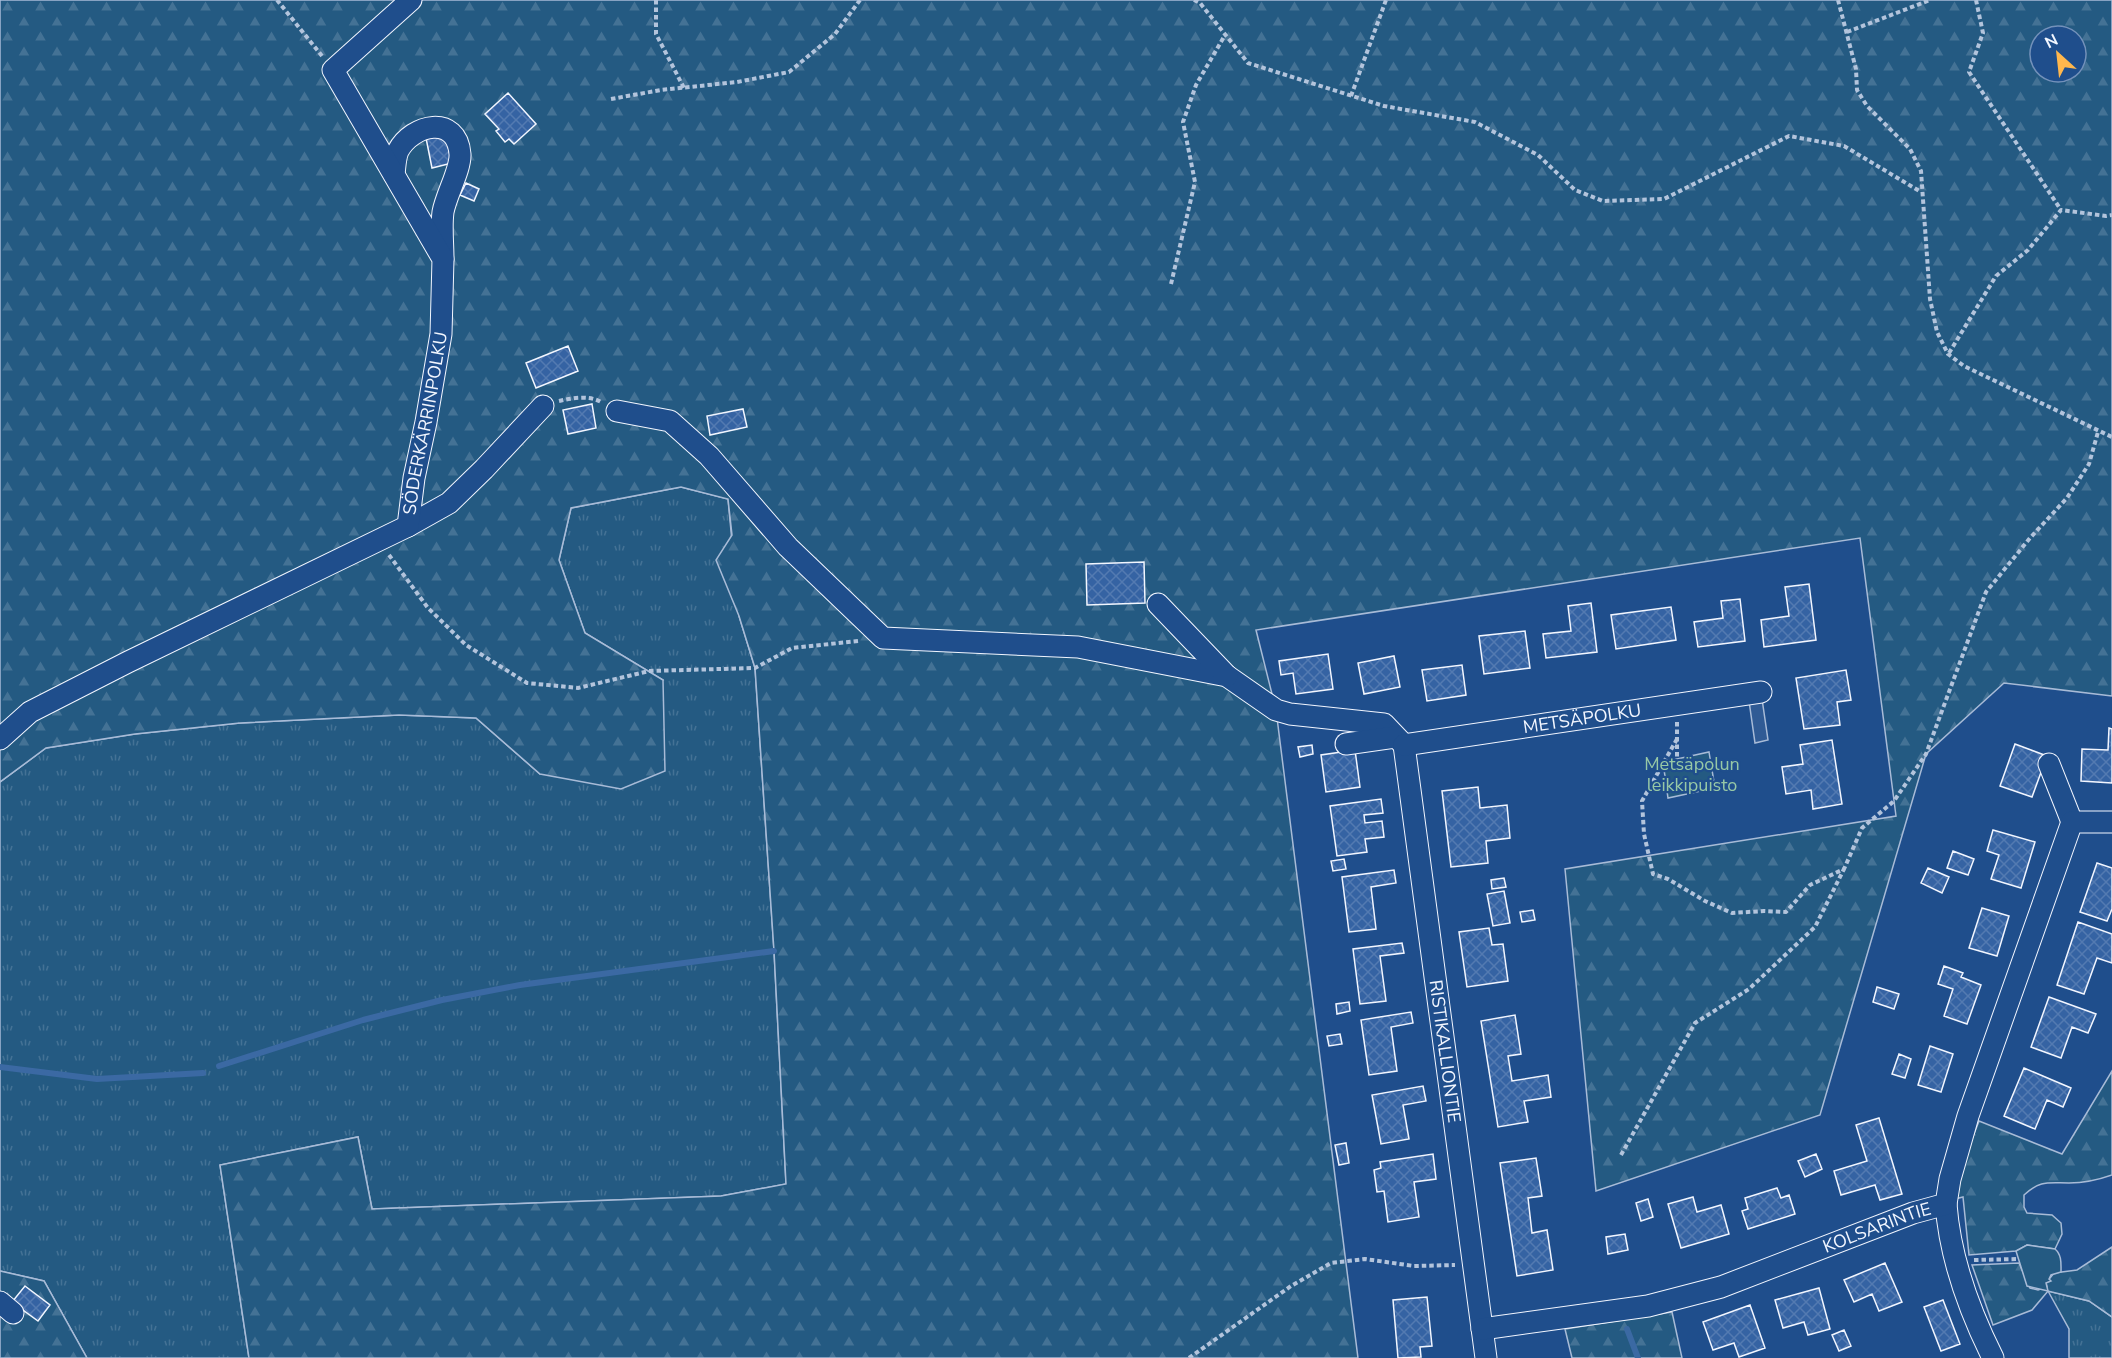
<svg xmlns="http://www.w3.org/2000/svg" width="2112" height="1358" font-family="'Nunito Sans',sans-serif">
<defs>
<pattern id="grass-tufts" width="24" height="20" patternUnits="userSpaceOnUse" patternTransform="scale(1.5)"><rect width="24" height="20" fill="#245a82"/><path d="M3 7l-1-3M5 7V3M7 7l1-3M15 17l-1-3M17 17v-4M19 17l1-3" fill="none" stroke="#447295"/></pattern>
<pattern id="forest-firs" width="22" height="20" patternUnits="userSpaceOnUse" patternTransform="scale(1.5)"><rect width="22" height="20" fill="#245a82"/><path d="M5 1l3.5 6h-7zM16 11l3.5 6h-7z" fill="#447295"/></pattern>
<pattern id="building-cross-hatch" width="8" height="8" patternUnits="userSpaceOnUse" patternTransform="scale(1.5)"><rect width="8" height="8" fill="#3563a3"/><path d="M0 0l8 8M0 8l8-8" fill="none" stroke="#537ab1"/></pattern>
</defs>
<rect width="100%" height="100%" fill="#1f4e8c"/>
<path fill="url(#grass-tufts)" stroke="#a8bbd7" stroke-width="1.5" d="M681,487L728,499L739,616L755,668L774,951L786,1184L721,1196L372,1209L358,1137L220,1165L249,1358H87L44,1281L0,1271V782L46,748L135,734L240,723L399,715L476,718L540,774L663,680L585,633L559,560L571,508Z
M2048,1291L2089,1301L2112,1317V1358H2069V1329Z"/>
<path fill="url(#forest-firs)" stroke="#a8bbd7" stroke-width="1.5" fill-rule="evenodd" d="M0,0H2112V696L2004,683L1926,754L1820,1115L1596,1191L1565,869L1896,816L1860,538L1256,630L1276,710L1358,1358H249L220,1165L358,1137L372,1209L721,1196L786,1184L774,951L755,668L739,616L716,560L732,535L728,499L681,487L571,508L559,560L585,633L663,680L665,771L621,789L540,774L476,718L399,715L240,723L135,734L46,748L0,782ZM2040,36H2076V72H2040Z
M2112,1071V1175C2098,1180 2084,1183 2069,1183C2048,1183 2040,1180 2024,1195V1207L2027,1213L2052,1215L2061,1223L2062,1234L2055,1249L2027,1245L2016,1251L1969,1255L1963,1197L1955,1199L1958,1175L1979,1121L2062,1154Z
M2112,1247V1317L2089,1301L2048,1291L2032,1310L1993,1325L1972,1265L2019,1263L2030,1288L2038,1290L2047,1287L2046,1283L2054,1273L2077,1270Z
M0,1271L44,1281L87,1358H0Z
M1672,1312L1682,1358H1572L1565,1329Z"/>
<path fill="#245a82" stroke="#a8bbd7" stroke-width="1.5" d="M1709,752L1715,788L1668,798L1663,762Z
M2027,1245L2055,1249C2062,1255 2061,1264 2061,1272L2051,1275L2049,1279L2051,1281L2046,1283L2048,1291L2027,1286L2016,1251Z"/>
<path fill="#305b95" stroke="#a8bbd7" stroke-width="1.5" d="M1761,692L1768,740L1755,743L1748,694Z"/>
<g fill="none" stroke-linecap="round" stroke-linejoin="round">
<path stroke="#3b69a3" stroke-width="6" d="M219,1066L363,1020L442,1000L520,985L774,951
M0,1067L97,1079L203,1073
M1627,1329L1638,1358"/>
</g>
<path fill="url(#building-cross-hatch)" stroke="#f2f6ff" stroke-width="1.5" d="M508,93L536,124L514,144L509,139L505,142L496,131L499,129L485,114Z
M445,134L452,163L432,168L426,138Z
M466,183L479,189L474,201L460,195Z
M568,346L578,371L536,388L526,363Z
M592,404L596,428L568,434L563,410Z
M743,409L747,427L710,435L707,416Z
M1144,562L1145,603L1087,605L1086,564Z
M1809,584L1816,640L1764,647L1761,620L1789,616L1785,587Z
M1740,599L1745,641L1698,647L1694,622L1723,618L1721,601Z
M1591,603L1597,652L1546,658L1543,634L1571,631L1568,606Z
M1671,607L1676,640L1616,649L1611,615Z
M1525,631L1530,668L1484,674L1479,636Z
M1328,654L1333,689L1296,694L1293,673L1281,675L1279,661Z
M1394,656L1400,687L1364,694L1358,663Z
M1462,665L1466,695L1427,701L1422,670Z
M1846,670L1851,700L1837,702L1840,725L1804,729L1796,678Z
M2109,728L2112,729V783L2081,781L2082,749L2108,750Z
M1832,740L1842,804L1813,809L1811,790L1786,794L1782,767L1803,764L1800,745Z
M2015,744L2047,756L2032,797L2000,786Z
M1312,745L1313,754L1300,757L1298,747Z
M1355,750L1360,787L1326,792L1321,755Z
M1478,787L1480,808L1507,805L1510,838L1486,841L1488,863L1451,867L1442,791Z
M1381,799L1383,813L1364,815L1365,823L1382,821L1384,837L1365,839L1367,852L1337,856L1330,806Z
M1993,830L2035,842L2021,888L1991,879L1999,855L1987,851Z
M1953,851L1974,859L1968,875L1947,868Z
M1344,859L1346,869L1333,871L1331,861Z
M2097,863L2112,868V909L2107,921L2080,912Z
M1928,868L1949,877L1942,893L1921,883Z
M1394,870L1396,883L1371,887L1376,929L1349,932L1342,877Z
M1504,878L1506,887L1492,889L1491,880Z
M1504,891L1510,923L1493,926L1487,894Z
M1982,908L2009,916L1997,956L1969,948Z
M1533,910L1535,920L1522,922L1520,912Z
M2078,922L2112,934V963L2097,958L2084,994L2057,985Z
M1489,928L1492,945L1503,944L1508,981L1467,987L1459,932Z
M1402,943L1404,953L1380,956L1386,1001L1360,1004L1353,949Z
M1944,966L1963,973L1961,977L1981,985L1967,1024L1944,1016L1953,989L1938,984Z
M1877,987L1899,994L1894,1009L1873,1002Z
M2049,997L2096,1014L2088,1033L2072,1027L2061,1058L2031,1047Z
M1349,1002L1350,1011L1337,1014L1336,1004Z
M1411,1012L1413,1023L1391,1027L1397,1071L1369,1075L1361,1020Z
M1515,1015L1521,1054L1508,1056L1512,1081L1548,1075L1551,1097L1524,1101L1528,1122L1498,1127L1481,1021Z
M1340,1034L1342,1044L1329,1046L1327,1036Z
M1930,1046L1953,1054L1941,1092L1918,1085Z
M1899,1054L1911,1059L1905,1078L1892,1074Z
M2024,1068L2071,1088L2063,1107L2047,1100L2035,1129L2004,1116Z
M1423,1086L1426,1101L1403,1105L1409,1139L1381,1144L1372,1095Z
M1879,1118L1902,1194L1880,1200L1875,1185L1841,1195L1834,1171L1867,1161L1856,1125Z
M1346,1143L1349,1163L1339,1165L1335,1145Z
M1433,1154L1436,1179L1414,1182L1419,1217L1388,1222L1384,1191L1377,1192L1374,1170L1381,1168L1380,1162Z
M1816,1154L1822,1169L1805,1177L1798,1161Z
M1536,1158L1542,1196L1528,1198L1532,1233L1547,1230L1553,1270L1517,1276L1500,1163Z
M1777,1188L1781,1198L1789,1195L1795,1214L1748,1229L1742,1211L1748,1209L1745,1198Z
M1693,1197L1697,1212L1721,1205L1729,1234L1681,1248L1668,1204Z
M1648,1199L1653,1217L1641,1221L1636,1203Z
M1625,1234L1628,1250L1608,1254L1606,1237Z
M1885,1263L1902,1302L1879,1311L1872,1294L1854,1302L1844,1280Z
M25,1286L50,1305L38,1321L12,1302Z
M1819,1288L1830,1329L1808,1335L1804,1322L1783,1328L1775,1300Z
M1427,1297L1432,1346L1420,1347L1421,1357L1398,1358L1393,1300Z
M1943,1300L1960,1344L1941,1351L1924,1307Z
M1750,1305L1765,1348L1739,1357L1734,1343L1713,1350L1703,1322Z
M1844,1330L1851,1346L1839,1351L1832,1335Z"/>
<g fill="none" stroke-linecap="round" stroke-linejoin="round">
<defs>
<g id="minor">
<path d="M394,174C395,167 395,158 398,151C412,124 457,114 460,154C461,169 446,195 443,212C441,227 443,243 443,259"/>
<path d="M617,411L670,421L709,456L788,547L883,638L1078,647L1227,676L1276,710L1290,714L1384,724L1404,745"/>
<path d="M408,526L449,503L484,469L543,406"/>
<path d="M1158,604L1227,676"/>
<path id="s1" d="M0,739L30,712L128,662L408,526L414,478L426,422L441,334L443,259L333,70L411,0"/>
<path d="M1346,744L1395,737"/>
<path id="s2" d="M1404,745L1486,1358"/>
<path id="s3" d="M1404,745L1761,692"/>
<path d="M2049,764L2072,822"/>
<path d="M1946,1204C1950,1258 1969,1310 1993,1358"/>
<path d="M0,1302L13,1313"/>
<path id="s4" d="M1482,1329L1648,1306L1721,1287L1913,1213L1946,1204L1950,1179L1968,1116L2072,822H2112"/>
</g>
</defs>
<use href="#minor" stroke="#f2f6ff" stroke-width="23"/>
<path stroke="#b3c4dc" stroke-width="4" stroke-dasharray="4.5 3" stroke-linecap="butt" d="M277,0L322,56
M656,0V34L684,88
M1194,0L1200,3L1248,63L1384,106L1475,122L1538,155L1575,190L1603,201L1664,199L1789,136L1844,146L1921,192
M1838,0L1856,69L1857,90L1867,106L1910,149L1921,171L1930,299L1937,332L1948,354L1964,366L2112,437
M1976,0L1983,33L1969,72L2061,210
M1847,32L1930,0
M1351,96L1386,0
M611,99L661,90L737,82L789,72L835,34L860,0
M1171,284L1195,182L1183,122L1196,85L1225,35
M1949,353L1996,276L2028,250L2061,210L2106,216L2112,215
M559,401C572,398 589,395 601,402
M389,555L428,608L466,645L527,683L578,688L649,671L755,668L792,648L858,641
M1677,722V759
M1677,739L1642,801L1644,834L1653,874L1668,879L1705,901L1732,913L1764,911L1786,912L1810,885L1844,869L1862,828L1894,801L1926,754L1986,592L2030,538L2067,498L2089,464L2098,432
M1621,1155L1695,1023L1749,989L1815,927L1844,869
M1974,1260L2018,1259
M1189,1358L1291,1286L1331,1263L1365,1259L1414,1266L1455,1265"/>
<use href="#minor" stroke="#1f4e8c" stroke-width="21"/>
</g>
<g text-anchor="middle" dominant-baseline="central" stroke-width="4.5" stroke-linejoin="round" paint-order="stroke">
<g font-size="18" fill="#f2f6ff" stroke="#1f4e8c">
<text stroke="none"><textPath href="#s1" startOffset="566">SÖDERKÄRRINPOLKU</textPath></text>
<text stroke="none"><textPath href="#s3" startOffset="180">METSÄPOLKU</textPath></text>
<text stroke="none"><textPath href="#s2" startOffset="309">RISTIKALLIONTIE</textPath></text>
<text stroke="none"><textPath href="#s4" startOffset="410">KOLSARINTIE</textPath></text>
</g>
<g font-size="18" fill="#97c8a6" stroke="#1f4e8c">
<text x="1692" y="764">Metsäpolun<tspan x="1692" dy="21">leikkipuisto</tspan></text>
</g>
</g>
<g transform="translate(2058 54) rotate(333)"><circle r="28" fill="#1f4e8c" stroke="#7391ba" stroke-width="1.5"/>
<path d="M0-4.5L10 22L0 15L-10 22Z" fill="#ffb74d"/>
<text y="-9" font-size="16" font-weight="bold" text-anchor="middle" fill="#f2f6ff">N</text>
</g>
</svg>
